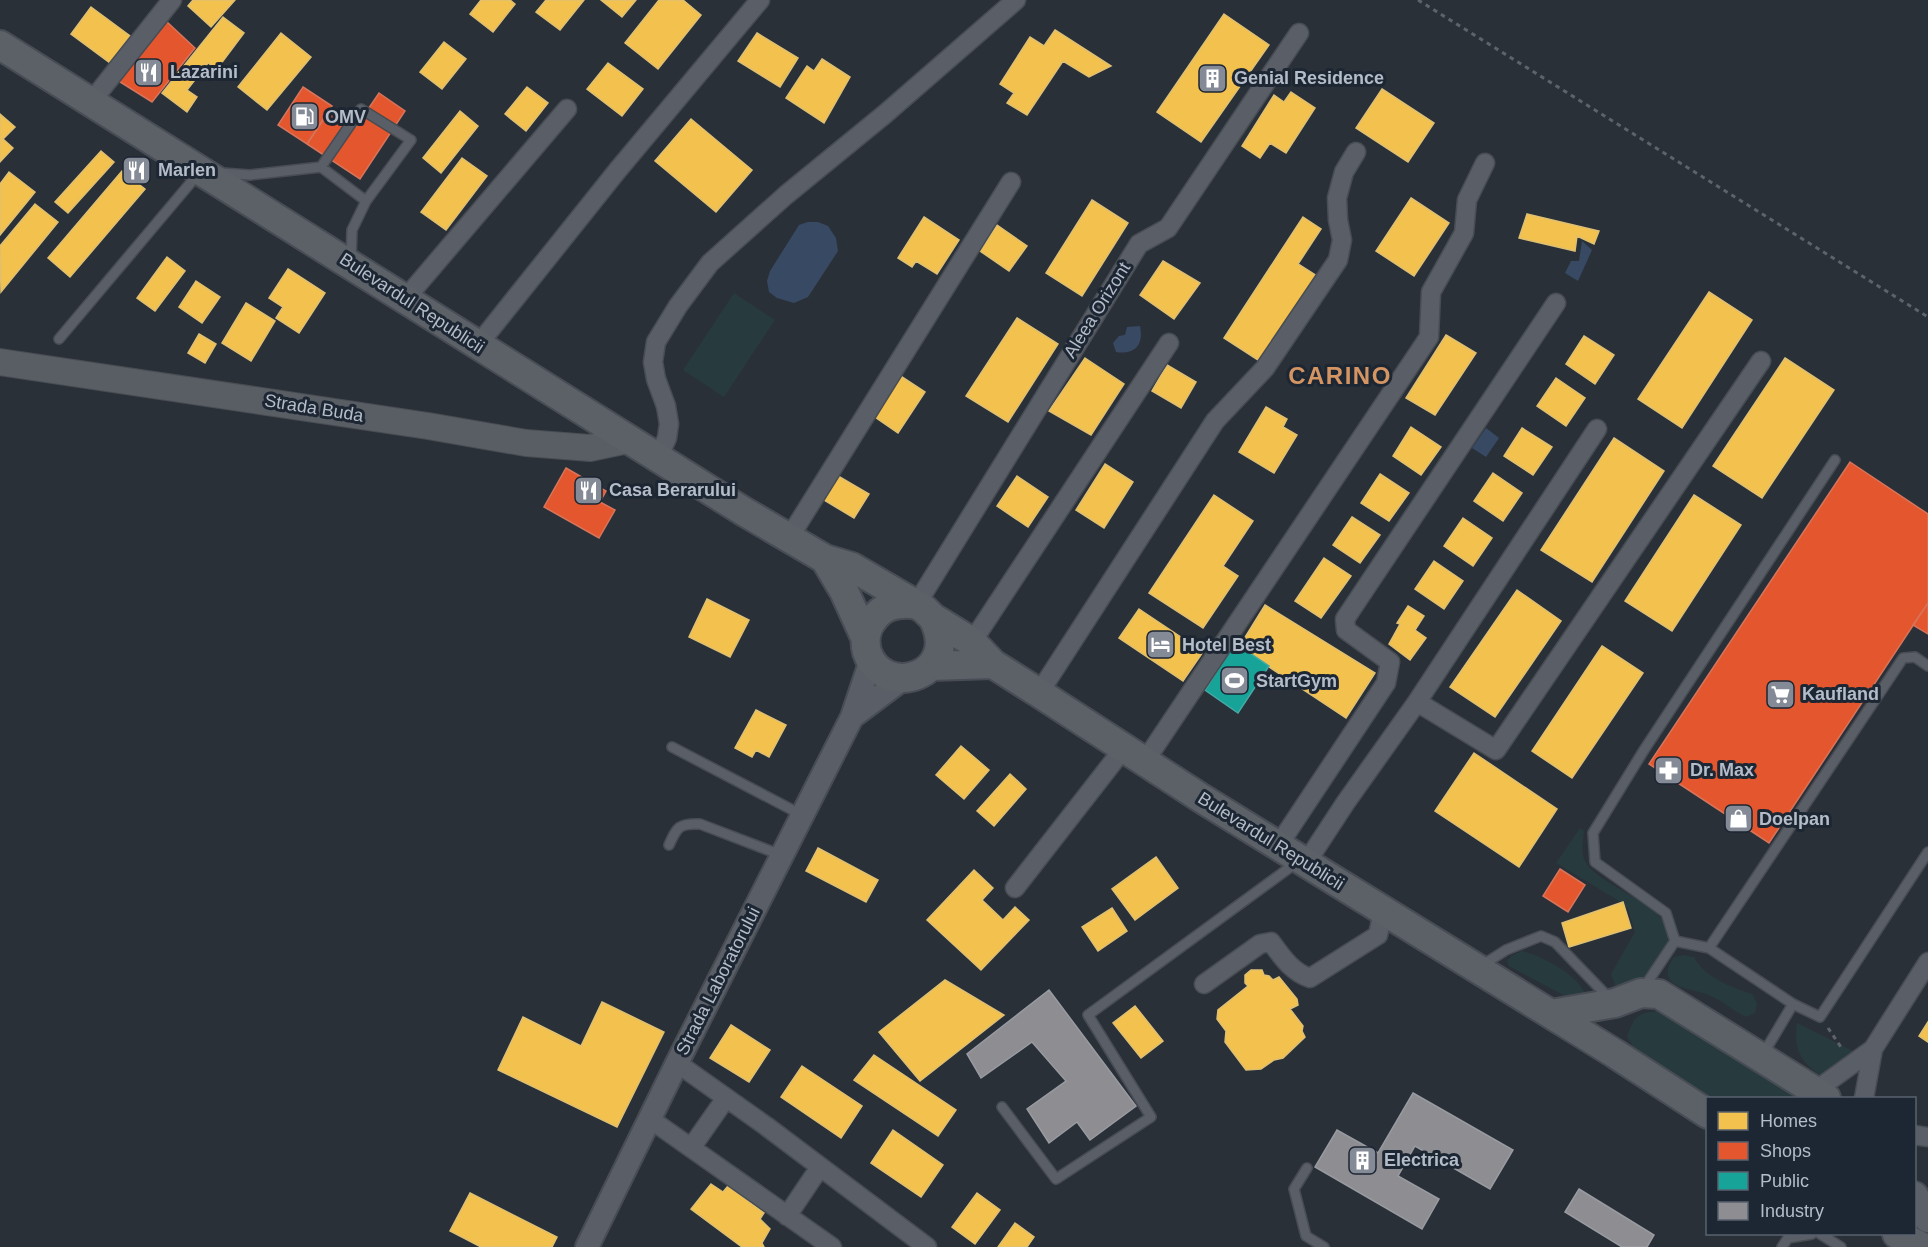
<svg xmlns="http://www.w3.org/2000/svg" width="1928" height="1247" font-family="Helvetica,sans-serif">
<rect width="100%" height="100%" fill="#2a3038"/>
<path fill="#273a3e" d="M734,293L775,320L724,397L683,370Z
M1580,828L1584,831C1583,841 1580,854 1586,863C1603,889 1676,906 1669,942C1668,948 1663,953 1660,958C1648,975 1645,984 1626,994L1615,985L1611,974L1635,932L1628,909L1619,901L1556,863Z
M1522,951C1542,956 1581,976 1586,997H1567L1509,966L1507,961L1511,956Z
M1683,955L1694,957C1703,976 1732,988 1752,994L1757,1003L1755,1013L1746,1017C1733,1011 1722,1000 1709,995C1690,988 1653,988 1674,957Z
M1661,1011L1803,1098H1708L1638,1054L1627,1037C1634,1016 1638,1012 1661,1011Z
M1797,1023L1853,1051L1846,1063L1823,1077C1801,1063 1793,1049 1797,1023Z"/>
<path fill="#384963" d="M808,222H818L828,226L836,238L838,251L808,297L794,303L777,298L769,292L767,281L770,271L799,225Z
M1582,241L1592,250L1578,281L1565,273L1571,261H1579Z
M1140,326C1144,345 1135,355 1116,352L1113,343L1119,336L1125,335L1127,327Z
M1486,428L1499,438L1486,457L1472,448Z"/>
<path fill="#f2c14e" stroke="#dfc073" stroke-width="1.5" d="M193,0H235L211,27L188,6Z
M481,0H510L515,4L493,32L470,14Z
M546,0H584L560,30L536,12Z
M601,0H636L622,17Z
M659,0H683L701,15L658,69L625,43Z
M91,7L130,36L110,63L71,34Z
M1224,14L1269,45L1201,142L1157,112Z
M223,17L244,33L217,69L208,63L187,90L197,97L187,112L162,93Z
M1055,30L1111,66L1089,77L1063,61L1027,115L1007,103L1014,93L1000,84L1030,37L1044,46Z
M281,33L311,57L267,110L238,87Z
M757,33L798,58L780,87L738,61Z
M444,42L466,59L442,89L420,72Z
M822,59L850,77L824,123L786,98L807,66L814,71Z
M608,63L643,89L622,116L587,89Z
M527,87L548,103L526,131L505,114Z
M1382,89L1434,123L1408,162L1356,128Z
M1291,92L1315,108L1286,153L1270,143L1260,158L1242,146L1274,95L1284,102Z
M460,111L478,126L441,173L423,158Z
M0,114L15,127L3,139L13,148L0,162Z
M691,119L752,170L716,212L655,161Z
M101,151L114,162L68,213L55,202Z
M462,158L487,176L446,230L421,212Z
M122,171L145,189L70,277L48,258Z
M9,172L35,192L0,235V184Z
M1411,198L1449,223L1414,276L1376,251Z
M1092,200L1128,223L1082,296L1046,273Z
M35,204L58,222L1,292L0,246Z
M1527,214L1599,231L1594,244L1577,236L1575,251L1519,238Z
M924,217L959,240L937,274L916,261L912,267L898,258Z
M1303,217L1321,229L1298,264L1317,276L1261,362L1224,338Z
M997,225L1027,246L1009,271L980,251Z
M167,257L185,271L155,311L137,298Z
M1163,261L1200,283L1174,319L1140,295Z
M288,269L325,293L299,333L276,318L283,307L269,298Z
M196,281L220,297L202,323L179,307Z
M1709,292L1752,320L1682,428L1638,399Z
M246,303L275,321L251,361L222,343Z
M1017,318L1058,344L1008,422L966,396Z
M199,334L216,344L205,363L188,353Z
M1446,335L1476,353L1435,415L1406,398Z
M1584,336L1614,355L1595,384L1566,364Z
M1085,358L1124,384L1091,435L1049,411Z
M1785,358L1834,390L1762,498L1713,466Z
M1167,365L1196,382L1181,408L1152,391Z
M899,375L925,392L898,433L872,415Z
M1556,378L1585,398L1566,426L1537,406Z
M1266,407L1287,419L1283,427L1297,435L1274,473L1239,452Z
M1411,427L1441,447L1421,475L1393,456Z
M1522,428L1552,447L1533,475L1504,456Z
M1614,438L1664,471L1592,582L1541,550Z
M1105,464L1133,482L1104,528L1076,510Z
M1493,473L1522,493L1503,521L1474,501Z
M1380,474L1409,493L1389,521L1361,503Z
M838,476L869,494L854,518L824,500Z
M1017,476L1048,497L1028,527L997,506Z
M1214,495L1253,521L1223,566L1238,576L1203,628L1149,593Z
M1694,495L1741,525L1672,631L1625,601Z
M1352,517L1380,535L1360,563L1333,545Z
M1463,518L1492,538L1473,566L1444,546Z
M1324,558L1351,576L1321,618L1295,601Z
M1434,561L1463,581L1444,609L1415,589Z
M1517,590L1561,621L1495,717L1450,687Z
M707,599L749,620L730,657L689,637Z
M1265,605L1375,673L1346,718L1239,647Z
M1408,606L1424,616L1415,630L1426,638L1410,660L1389,644L1400,624L1397,623Z
M1139,609L1203,652L1183,681L1119,638Z
M1602,646L1643,673L1572,778L1532,751Z
M756,710L786,725L769,757L756,750L752,757L735,748Z
M961,746L989,770L964,799L936,775Z
M1474,753L1557,809L1519,867L1435,811Z
M1010,774L1026,789L994,826L977,811Z
M818,848L878,880L866,902L806,871Z
M1156,857L1178,888L1135,920L1112,889Z
M974,870L993,888L982,900L1003,920L1015,907L1029,920L981,970L927,920Z
M1623,902L1631,928L1569,947L1562,923Z
M1112,908L1127,931L1098,951L1082,927Z
M1251,970H1262L1264,975L1269,976L1273,980L1279,977L1297,999L1298,1005L1290,1009L1303,1026L1302,1031L1305,1037L1283,1058L1274,1060L1261,1069L1246,1070L1225,1042L1226,1031L1217,1019L1218,1010L1248,986L1245,983V975Z
M945,980L1004,1015L920,1081L879,1032Z
M602,1002L664,1032L617,1127L498,1070L523,1017L581,1046Z
M1135,1006L1163,1041L1141,1058L1113,1023Z
M1928,1022V1042L1919,1036Z
M731,1025L770,1050L749,1082L710,1058Z
M874,1055L956,1110L938,1136L854,1080Z
M802,1066L862,1106L841,1138L781,1097Z
M893,1130L943,1165L921,1197L871,1163Z
M711,1184L723,1192L728,1186L764,1213L760,1219L770,1229L762,1243L764,1247H742L691,1209Z
M470,1193L557,1237L552,1247H481L450,1231Z
M977,1193L1000,1210L975,1244L952,1227Z
M1015,1223L1034,1237L1027,1247H998Z"/>
<path fill="#e4572e" stroke="#d6755c" stroke-width="1.5" d="M166,21L195,48L152,102L117,80Z
M303,87L332,106L307,144L278,125Z
M379,93L405,111L360,179L307,144L330,110L356,127Z
M1850,462L1928,514V603L1769,843L1649,764Z
M566,468L606,491L600,502L615,510L599,538L544,507Z
M1928,603V634L1913,625Z
M1560,869L1585,885L1568,912L1543,896Z"/>
<path fill="#17a398" stroke="#46aaa7" stroke-width="1.5" d="M1235,643L1269,666L1238,713L1205,690Z"/>
<path fill="#8d8d92" stroke="#999ba2" stroke-width="1.5" d="M1049,990L1136,1106L1090,1140L1077,1122L1049,1143L1027,1109L1066,1081L1032,1042L981,1078L967,1054Z
M1413,1093L1513,1150L1490,1189L1415,1146L1398,1176L1439,1199L1422,1229L1315,1167L1337,1130L1378,1153Z
M1579,1189L1654,1235L1647,1247H1622L1565,1212Z"/>
<g fill="none" stroke-linecap="round" stroke-linejoin="round">
<defs>
<path id="service" d="M321,167L361,109L411,140L366,201L352,230L351,260
M222,173L250,175L321,167L366,201
M59,339L198,174
M1835,460L1644,750L1593,833L1595,862L1666,913L1675,941L1709,948L1793,1004L1820,1017L1928,852
M672,747L802,815
M669,845C677,827 679,823 700,824L781,855
M1709,948L1903,658L1915,657L1928,666
M1481,966L1506,950L1541,936L1555,942L1609,998
M1643,989L1675,941
M1762,1056L1793,1004
M1002,1107L1056,1179L1151,1117L1088,1015L1296,863
M1307,1168L1294,1189L1306,1236L1324,1247
M1820,1234L1841,1247
M1782,1247L1788,1238L1812,1234"/>
<path id="minor" d="M91,102L172,0
M406,298L567,109
M478,345L617,171L760,0
M658,458L667,438L669,424L666,406L656,379L653,362L656,342L678,306L710,263L786,195L885,114L1016,0
M789,538L1011,182
M916,605L1139,244L1168,228L1299,33
M972,642L1169,343
M1039,693L1215,421L1265,368L1338,260L1342,240L1338,220L1337,198L1344,172L1356,152
M1417,702L1597,429
M1145,761L1429,337L1431,292L1464,233L1467,200L1485,163
M1278,846L1386,683L1390,662L1346,630L1345,619L1556,303
M1306,863L1346,802L1417,702L1496,750L1761,361
M1015,888L1124,748
M1204,984L1260,944L1271,942C1282,957 1292,972 1310,978L1378,935L1383,911
M1873,1049L1928,962
M677,1063L766,1126L927,1247
M1815,1091L1873,1049L1864,1098
M650,1119L832,1247
M1914,1135L1928,1137
M691,1148L726,1098
M787,1216L820,1167"/>
<path id="tertiary" d="M852,717L904,678
M587,1247L677,1063L852,717L871,660"/>
<path id="secondary" d="M0,362L428,426L526,443L590,448L628,440"/>
<path id="primary" d="M0,45L743,511L825,559L852,567L924,609L933,618L972,642L993,664L1039,693L1201,798L1614,1053L1708,1114
M825,559L844,591L865,637
M912,604C895,603 882,606 872,621C866,629 864,641 867,652C884,701 963,675 933,618
M931,666L993,664
M1551,1014L1615,1003L1641,993L1659,994L1826,1098
M1914,1196L1928,1218
M1897,1234L1922,1247"/>
</defs>
<use href="#service" stroke="#484c53" stroke-width="12"/>
<use href="#minor" stroke="#484c53" stroke-width="21"/>
<use href="#tertiary" stroke="#484c53" stroke-width="26"/>
<use href="#secondary" stroke="#484c53" stroke-width="28"/>
<use href="#primary" stroke="#484c55" stroke-width="32"/>
<path stroke="#5d636a" stroke-width="3" stroke-dasharray="4.5 4.5" stroke-linecap="butt" d="M1418,0L1928,317
M1828,1028L1843,1050"/>
<use href="#service" stroke="#5a5e66" stroke-width="9"/>
<use href="#minor" stroke="#5a5e66" stroke-width="18"/>
<use href="#tertiary" stroke="#5a5e66" stroke-width="22"/>
<use href="#secondary" stroke="#595d64" stroke-width="26"/>
<use href="#primary" stroke="#5c6168" stroke-width="28"/>
</g>
<defs>
<symbol id="restaurant-square" viewBox="-11 -11 22 22"><rect x="-9" y="-9" width="18" height="18" rx="4" fill="#848b96" stroke="#1d2633"/><path d="M-5-6h1v4h1v-4h1v4h1v-4h1v5L-1.5 .5V6h-2V.5L-5-1ZM5-6V6H3V1.5H1.5Q1.5-4 5-6Z" fill="#fff"/></symbol>
<symbol id="building-square" viewBox="-11 -11 22 22"><rect x="-9" y="-9" width="18" height="18" rx="4" fill="#848b96" stroke="#1d2633"/><path d="M-4-6H4V6H1V3H-1V6H-4ZM-2.5-4.3h1.7v1.8h-1.7ZM.8-4.3h1.7v1.8H.8ZM-2.5-1h1.7V.8h-1.7ZM.8-1h1.7V.8H.8Z" fill="#fff"/></symbol>
<symbol id="fuel-square" viewBox="-11 -11 22 22"><rect x="-9" y="-9" width="18" height="18" rx="4" fill="#848b96" stroke="#1d2633"/><path d="M-5.5-6h7V0h2V4h1.3V-2.5L3-4.5l.8-.8L6-3V5H2.5V1h-1V6h-7ZM-4.2-4.7v3.2H.2V-4.7Z" fill="#fff"/></symbol>
<symbol id="hotel-square" viewBox="-11 -11 22 22"><rect x="-9" y="-9" width="18" height="18" rx="4" fill="#848b96" stroke="#1d2633"/><path d="M-6-4.5h1.5V1H6V5H4.5V3h-9V5H-6ZM-4 0a1.8 1.8 0 1 1 3.6 0ZM.5 0V-2.5h3Q6-2.5 6 0Z" fill="#fff"/></symbol>
<symbol id="stadium-square" viewBox="-11 -11 22 22"><rect x="-9" y="-9" width="18" height="18" rx="4" fill="#848b96" stroke="#1d2633"/><path d="M0-5a6.5 5 0 1 0 0 10a6.5 5 0 1 0 0-10ZM-3.5-1.8h7v3.6h-7Z" fill="#fff"/></symbol>
<symbol id="supermarket-square" viewBox="-11 -11 22 22"><rect x="-9" y="-9" width="18" height="18" rx="4" fill="#848b96" stroke="#1d2633"/><path d="M-6-5.5h2.5l.6 2H6L4.5 2H-2.5L-4.4-4H-6ZM-1.5 3.2a1.3 1.3 0 1 0 .1 0ZM3 3.2a1.3 1.3 0 1 0 .1 0Z" fill="#fff"/></symbol>
<symbol id="pharmacy-square" viewBox="-11 -11 22 22"><rect x="-9" y="-9" width="18" height="18" rx="4" fill="#848b96" stroke="#1d2633"/><path d="M-2-6h4v4h4v4h-4v4h-4v-4h-4v-4h4Z" fill="#fff"/></symbol>
<symbol id="shop-square" viewBox="-11 -11 22 22"><rect x="-9" y="-9" width="18" height="18" rx="4" fill="#848b96" stroke="#1d2633"/><path d="M-5-2.5h2.3a2.7 3.5 0 0 1 5.4 0H5L5.5 6h-11ZM-1.5-2.5h3a1.5 2.3 0 0 0-3 0Z" fill="#fff"/></symbol>
</defs>
<g fill-rule="evenodd">
<use href="#restaurant-square" x="132" y="56" width="33" height="33"/>
<use href="#building-square" x="1196" y="62" width="33" height="33"/>
<use href="#fuel-square" x="288" y="100" width="33" height="33"/>
<use href="#restaurant-square" x="120" y="154" width="33" height="33"/>
<use href="#restaurant-square" x="572" y="474" width="33" height="33"/>
<use href="#hotel-square" x="1144" y="628" width="33" height="33"/>
<use href="#stadium-square" x="1218" y="664" width="33" height="33"/>
<use href="#supermarket-square" x="1764" y="678" width="33" height="33"/>
<use href="#pharmacy-square" x="1652" y="754" width="33" height="33"/>
<use href="#shop-square" x="1722" y="802" width="33" height="33"/>
<use href="#building-square" x="1346" y="1144" width="33" height="33"/>
</g>
<g text-anchor="middle" dominant-baseline="central" stroke-width="6" stroke-linejoin="round" paint-order="stroke">
<g font-size="18" font-weight="bold" fill="#b4bcc9" stroke="#1d2633" text-anchor="start">
<text x="170" y="72">Lazarini</text>
<text x="1234" y="78">Genial Residence</text>
<text x="325" y="117">OMV</text>
<text x="158" y="170">Marlen</text>
<text x="609" y="490">Casa Berarului</text>
<text x="1182" y="645">Hotel Best</text>
<text x="1256" y="681">StartGym</text>
<text x="1802" y="694">Kaufland</text>
<text x="1690" y="770">Dr. Max</text>
<text x="1759" y="819">Doelpan</text>
<text x="1384" y="1160">Electrica</text>
</g>
<g font-size="18" fill="#b4bcc9" stroke="#1d2633">
<text transform="translate(412 303) rotate(33)">Bulevardul Republicii</text>
<text transform="translate(1097 310) rotate(-58)">Aleea Orizont</text>
<text transform="translate(314 408) rotate(9)">Strada Buda</text>
<text transform="translate(1271 841) rotate(32)">Bulevardul Republicii</text>
<text transform="translate(718 981) rotate(-63)">Strada Laboratorului</text>
</g>
<g font-size="24" font-weight="bold" letter-spacing="1.5" fill="#d59563" stroke="#1d2633">
<text x="1340" y="375">CARINO</text>
</g>
</g>
<rect x="1706" y="1097" width="210" height="138" fill="#1d2633" stroke="#59626f" stroke-width="1.5"/>
<rect x="1718" y="1112" width="30" height="18" fill="#f2c14e" stroke="#59626f" stroke-width="1.5"/>
<text x="1760" y="1127" font-size="18" fill="#b4bcc9">Homes</text>
<rect x="1718" y="1142" width="30" height="18" fill="#e4572e" stroke="#59626f" stroke-width="1.5"/>
<text x="1760" y="1157" font-size="18" fill="#b4bcc9">Shops</text>
<rect x="1718" y="1172" width="30" height="18" fill="#17a398" stroke="#59626f" stroke-width="1.5"/>
<text x="1760" y="1187" font-size="18" fill="#b4bcc9">Public</text>
<rect x="1718" y="1202" width="30" height="18" fill="#8d8d92" stroke="#59626f" stroke-width="1.5"/>
<text x="1760" y="1217" font-size="18" fill="#b4bcc9">Industry</text>
</svg>
